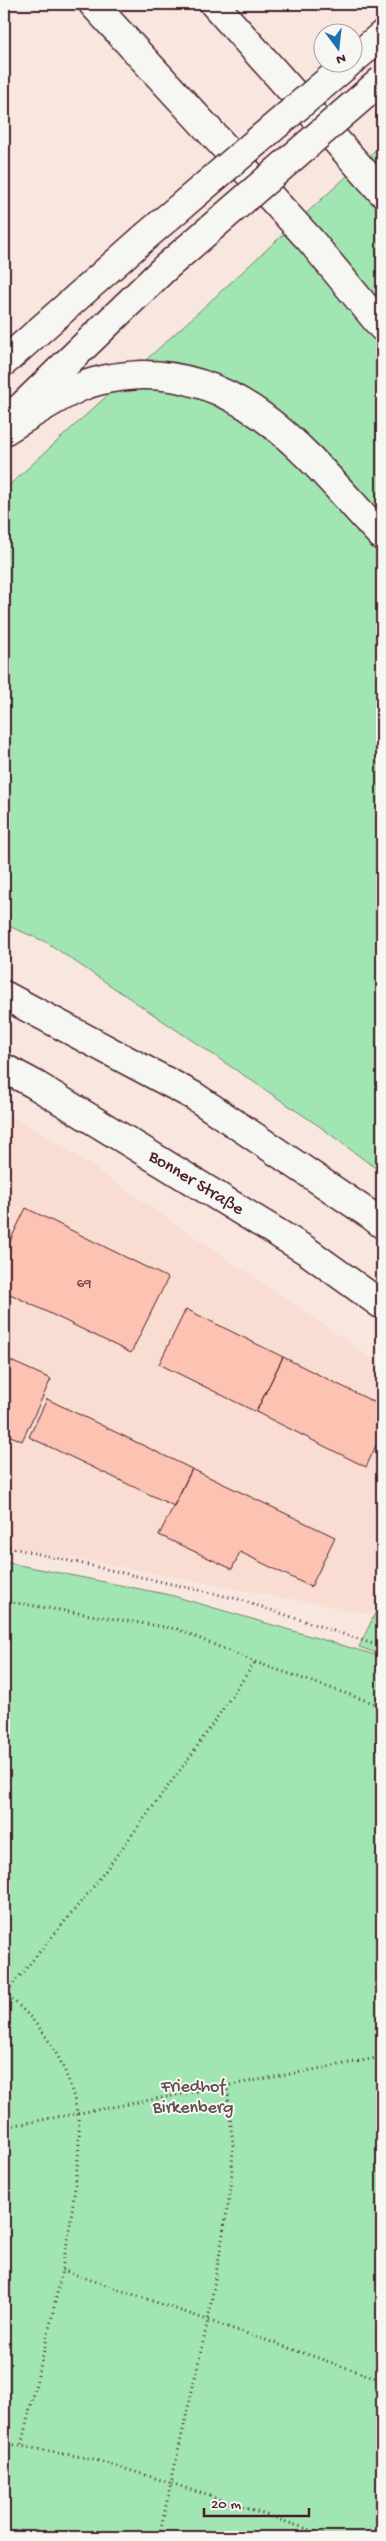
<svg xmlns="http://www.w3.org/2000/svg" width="386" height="2541" font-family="'Gochi Hand',sans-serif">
<rect width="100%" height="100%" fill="#f8e7df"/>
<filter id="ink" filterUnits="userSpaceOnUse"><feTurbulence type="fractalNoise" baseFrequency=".02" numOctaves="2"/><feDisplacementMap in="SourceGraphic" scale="10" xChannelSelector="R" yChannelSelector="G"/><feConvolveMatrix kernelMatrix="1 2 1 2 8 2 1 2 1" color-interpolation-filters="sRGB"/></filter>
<g filter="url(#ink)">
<path fill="#f9dcd2" d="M4,1114L41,1132L382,1365V1592L371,1614L4,1545Z"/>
<path fill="#a1e6b2" stroke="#76826e" d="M382,144V1173L319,1126L46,942L4,924V490Z
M4,1562L170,1595L382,1657V2537H4Z
M382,1599V1655L359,1647Z"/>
<path fill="#fcc3b3" stroke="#4a1f2b" d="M26,1208L168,1278L131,1353L4,1291V1253Z
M186,1309L283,1357L256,1412L159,1364Z
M283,1357L382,1406V1433L366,1467L256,1412Z
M4,1358L51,1379L22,1441L4,1433Z
M47,1399L192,1469L174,1506L29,1437Z
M192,1469L335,1537L311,1587L240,1552L232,1569L159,1535Z"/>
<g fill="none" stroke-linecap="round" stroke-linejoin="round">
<defs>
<g id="major">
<path d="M4,995L194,1096L372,1216L382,1224"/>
<path id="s1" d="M4,1068L34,1084L307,1251L382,1305"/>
</g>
<path id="highway" d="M93,4L311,241L382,327
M214,4L382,192
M354,59L382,35
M4,362L145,237
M14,414L165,268
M4,431C30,416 56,397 83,386C102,378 122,376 142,375C251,374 314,464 382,536"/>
</defs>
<use href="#major" stroke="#4a1f2b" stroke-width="31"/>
<use href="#highway" stroke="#4a1f2b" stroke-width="31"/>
<path stroke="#4a1f2b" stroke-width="3" stroke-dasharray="1 4" stroke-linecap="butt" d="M4,1546L238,1599L382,1647
M4,1601L177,1629L255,1662L382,1706
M4,1993C43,2023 68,2064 77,2112C82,2136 77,2164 75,2187C65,2275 41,2360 21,2446
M4,1995L94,1886L192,1754L255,1662
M227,2085L233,2145L231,2188L208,2320L171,2483L331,2537
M4,2127L382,2057
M62,2270L382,2380
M4,2443L93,2459L171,2483L159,2537"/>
<use href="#major" stroke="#f6f6f2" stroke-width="28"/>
<use href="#highway" stroke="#f6f6f2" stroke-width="28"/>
<defs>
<path id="highway-bridge" d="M145,237L350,62
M165,268L382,80"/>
</defs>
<use href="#highway-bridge" stroke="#4a1f2b" stroke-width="31" stroke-linecap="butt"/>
<use href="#highway-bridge" stroke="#f6f6f2" stroke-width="28"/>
</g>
</g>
<g text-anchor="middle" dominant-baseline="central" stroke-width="4" stroke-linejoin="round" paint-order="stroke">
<g font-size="15" fill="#76484d">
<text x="84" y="1284">69</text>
</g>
<g font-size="18" fill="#4a1f2b" stroke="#f6f6f2">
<text stroke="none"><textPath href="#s1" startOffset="224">Bonner Straße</textPath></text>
</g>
<g font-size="18" fill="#60514d" stroke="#f6f6f2">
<text x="193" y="2087">Friedhof<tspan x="193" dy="21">Birkenberg</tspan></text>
</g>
</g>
<rect width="386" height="2541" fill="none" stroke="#f6f6f2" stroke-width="20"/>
<rect x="10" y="10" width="366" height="2521" fill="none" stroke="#4a1f2b" stroke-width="2" filter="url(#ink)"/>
<g transform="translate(338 48) rotate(165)"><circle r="24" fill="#f6f6f2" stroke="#b1a0a2"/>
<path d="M0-4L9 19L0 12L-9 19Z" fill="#1f6fb2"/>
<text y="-8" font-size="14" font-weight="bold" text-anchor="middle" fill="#4a1f2b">N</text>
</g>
<path d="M204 2508v8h105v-8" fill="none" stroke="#4a1f2b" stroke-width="2.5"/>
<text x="211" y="2508" font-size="15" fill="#4a1f2b" stroke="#f6f6f2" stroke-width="4" paint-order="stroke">20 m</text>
</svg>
